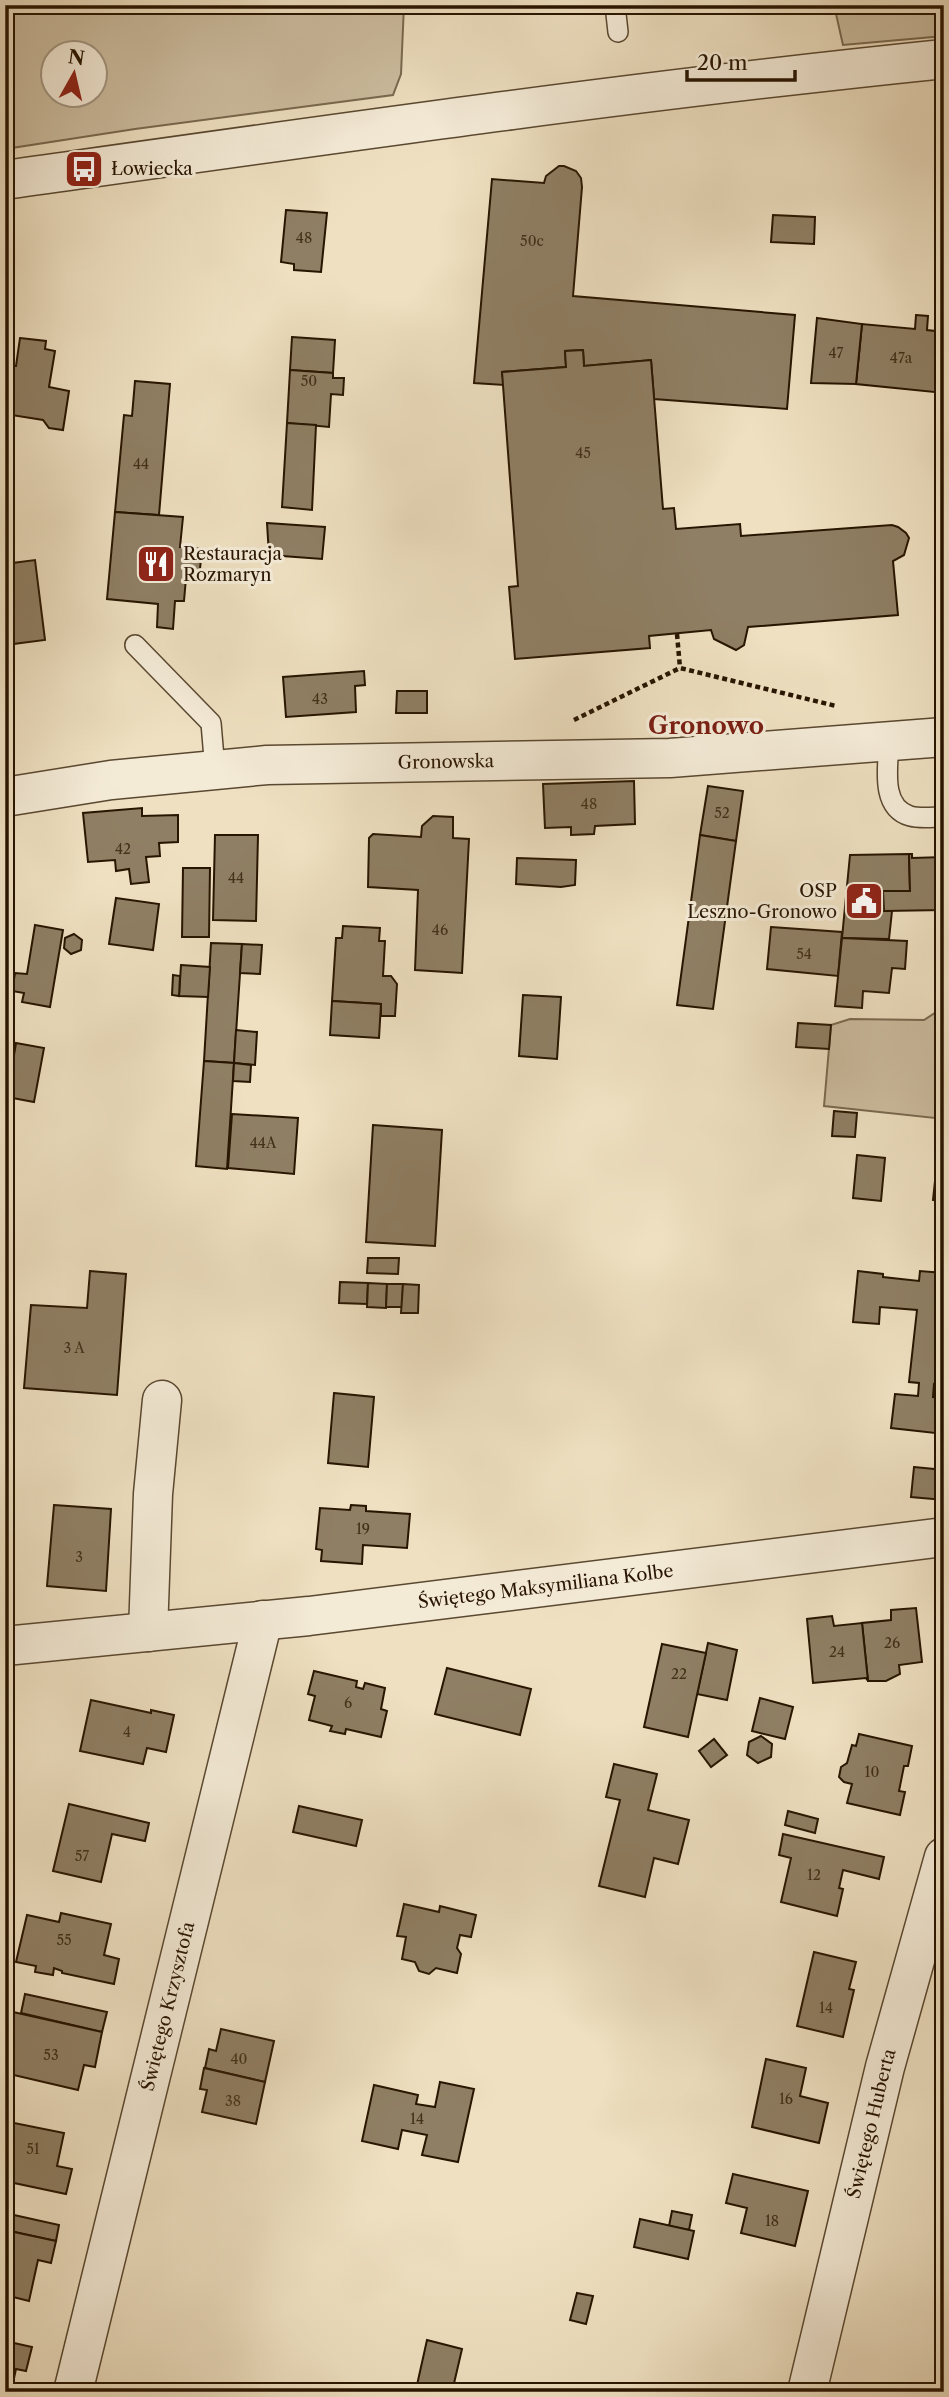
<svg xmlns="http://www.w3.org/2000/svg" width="949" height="2397" font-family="'Libre Caslon Text',serif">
	<rect width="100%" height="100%" fill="#eee0c1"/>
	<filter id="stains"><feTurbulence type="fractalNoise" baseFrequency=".00286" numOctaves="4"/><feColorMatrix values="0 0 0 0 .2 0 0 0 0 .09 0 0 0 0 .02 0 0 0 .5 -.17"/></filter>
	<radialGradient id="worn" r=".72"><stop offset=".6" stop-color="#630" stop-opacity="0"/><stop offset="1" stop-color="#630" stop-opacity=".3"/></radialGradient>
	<g fill="#ccbda0" stroke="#7a6950" stroke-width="2" fill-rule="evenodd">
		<path d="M5,5H404L401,74L393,95L135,129L5,149ZM52,52H94V94H52Z"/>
		<polygon points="834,5 944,5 944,36 843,45"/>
		<polygon points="944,1007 944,1119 824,1106 831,1025 850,1019 924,1020"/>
	</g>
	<g fill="#8f7f64" stroke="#281500" stroke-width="2">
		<polygon points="559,166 564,166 576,171 581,178 582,187 573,296 795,315 787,409 654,399 651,360 584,366 583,350 565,351 566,367 502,372 504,385 474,383 492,179 544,183 546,176"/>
		<polygon points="286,210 327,213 321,272 294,270 294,264 281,262"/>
		<polygon points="773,215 815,217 814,244 771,242"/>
		<polygon points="916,315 928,316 927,330 944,332 944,393 856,384 862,324 915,329"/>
		<polygon points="817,318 862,324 856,384 811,383"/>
		<polygon points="292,337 335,340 333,373 290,370"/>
		<polygon points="20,338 46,341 45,349 55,351 49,387 69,391 63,430 49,428 43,420 5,414 5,366 16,366"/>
		<polygon points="583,350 584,366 651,360 663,509 674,508 676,529 740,524 741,536 892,525 898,527 906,533 909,538 904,555 893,561 898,615 748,627 744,645 736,650 714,639 711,630 649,636 650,648 515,659 509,587 518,586 502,372 566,367 565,351"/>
		<polygon points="290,370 333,373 333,378 344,378 343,395 331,394 329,427 287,423"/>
		<polygon points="135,381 170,384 159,515 115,512 124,415 132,416"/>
		<polygon points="287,423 316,425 312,510 282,507"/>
		<polygon points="115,512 183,517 180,547 202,549 199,579 186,578 184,601 175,601 173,629 157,627 158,604 107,599"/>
		<polygon points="267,523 325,527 322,559 269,555"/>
		<polygon points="35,560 45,640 5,645 5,564"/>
		<polygon points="364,671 365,685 355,686 356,712 286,717 283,677"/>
		<polygon points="397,691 427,691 427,713 396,713"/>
		<polygon points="634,781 635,824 595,826 594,834 571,835 571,827 545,828 543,784"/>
		<polygon points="708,786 743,791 736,841 700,835"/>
		<polygon points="142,808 142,816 178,815 178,842 159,843 160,856 146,857 149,882 131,884 129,869 116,871 115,860 88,862 83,813"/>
		<polygon points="433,816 453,817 453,838 469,839 462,973 415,970 418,890 368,887 369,838 373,834 421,837 422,826"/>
		<polygon points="215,835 258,835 256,921 213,920"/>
		<polygon points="700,835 736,841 713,1009 677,1005"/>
		<polygon points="909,854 910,891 883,891 884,911 892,911 889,939 842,938 850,855"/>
		<polygon points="909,854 912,854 912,858 944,857 944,910 884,911 883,891 910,891"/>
		<polygon points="517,858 576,860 575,885 561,887 516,884"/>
		<polygon points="183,868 210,868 209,937 182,937"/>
		<polygon points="116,898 159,904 153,950 109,944"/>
		<polygon points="35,925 63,930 50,1007 22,1002 24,993 12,991 15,973 27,974"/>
		<polygon points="343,926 380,928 379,941 385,941 383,976 391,976 397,984 395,1016 381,1016 381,1004 332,1001 336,938 342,938"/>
		<polygon points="771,927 842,932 838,976 767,969"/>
		<polygon points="74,934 82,940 81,950 71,954 64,948 65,938"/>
		<polygon points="842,938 907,941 905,969 892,968 889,993 863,991 862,1008 835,1006"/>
		<polygon points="211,943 242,944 234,1063 204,1061"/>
		<polygon points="242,944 262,945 260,974 240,973"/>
		<polygon points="181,965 210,967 208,997 179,996"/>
		<polygon points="173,975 180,976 179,996 172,995"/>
		<polygon points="523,995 561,997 557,1059 519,1056"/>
		<polygon points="332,1001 381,1004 379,1038 330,1035"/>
		<polygon points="798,1023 831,1025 829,1049 796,1047"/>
		<polygon points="236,1030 257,1032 255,1065 234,1063"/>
		<polygon points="16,1043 44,1048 34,1102 7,1097"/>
		<polygon points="204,1061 234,1063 227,1169 196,1166"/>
		<polygon points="234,1063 251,1065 250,1082 233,1081"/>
		<polygon points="834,1111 857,1113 855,1137 832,1136"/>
		<polygon points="232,1114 298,1118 294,1174 228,1168"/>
		<polygon points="373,1125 442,1130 435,1246 366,1242"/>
		<polygon points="857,1155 885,1158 881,1201 853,1198"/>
		<polygon points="935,1181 944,1182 944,1202 933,1200"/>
		<polygon points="368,1258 399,1258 398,1274 367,1273"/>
		<polygon points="90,1271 126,1274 117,1395 24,1388 31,1305 87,1308"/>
		<polygon points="858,1271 883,1274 883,1277 919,1281 920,1271 944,1273 944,1386 934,1384 933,1397 944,1398 944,1434 891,1428 895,1394 918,1396 919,1383 909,1382 917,1310 880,1307 879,1324 853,1322"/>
		<polygon points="340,1282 368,1283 367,1304 339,1303"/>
		<polygon points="368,1283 387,1284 386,1308 367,1307"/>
		<polygon points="387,1284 403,1284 402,1307 386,1307"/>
		<polygon points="403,1284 419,1285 418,1313 401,1313"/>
		<polygon points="334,1393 374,1397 368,1467 328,1463"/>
		<polygon points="914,1467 944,1470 944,1500 911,1497"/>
		<polygon points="54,1505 111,1509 106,1591 47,1586"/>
		<polygon points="351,1505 366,1506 366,1511 410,1514 407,1548 363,1545 362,1564 321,1561 322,1550 316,1549 320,1508 350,1510"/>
		<polygon points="916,1608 922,1662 899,1665 900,1674 886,1681 868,1681 862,1623 891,1620 891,1610"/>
		<polygon points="832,1616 834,1626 862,1623 868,1681 866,1678 813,1683 807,1619"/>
		<polygon points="708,1643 737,1650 727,1700 697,1694"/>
		<polygon points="662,1644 706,1653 688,1737 644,1727"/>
		<polygon points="447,1668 531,1689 520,1735 435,1714"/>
		<polygon points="314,1671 357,1681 356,1687 363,1689 365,1683 385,1688 381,1709 387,1711 381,1737 346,1729 345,1734 330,1731 332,1726 309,1720 315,1696 308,1694"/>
		<polygon points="760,1698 793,1707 785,1739 752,1731"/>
		<polygon points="91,1700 151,1713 151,1710 174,1715 166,1752 147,1748 143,1764 80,1751"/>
		<polygon points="859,1734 912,1746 908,1766 904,1766 899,1791 905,1792 900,1815 847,1803 852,1784 844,1782 839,1777 841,1767 847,1763 852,1745 856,1746"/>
		<polygon points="761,1736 772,1744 771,1757 758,1763 747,1755 749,1742"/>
		<polygon points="714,1739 727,1755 711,1767 699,1751"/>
		<polygon points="614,1764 657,1774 648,1810 689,1820 678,1864 654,1858 645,1897 599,1886 620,1800 606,1797"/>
		<polygon points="69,1804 149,1823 145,1841 112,1834 101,1882 53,1871"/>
		<polygon points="299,1806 362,1820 356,1846 293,1832"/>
		<polygon points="788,1811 818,1819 815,1833 785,1825"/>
		<polygon points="783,1834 884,1857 879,1879 843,1870 839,1888 843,1889 837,1916 781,1902 791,1858 779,1855"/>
		<polygon points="404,1904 439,1912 440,1906 476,1915 471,1937 460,1935 457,1948 461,1954 457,1973 436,1968 429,1974 419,1971 415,1962 402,1959 406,1937 397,1936"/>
		<polygon points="61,1913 111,1924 104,1955 119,1959 114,1984 62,1973 62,1971 54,1968 53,1975 35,1972 36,1966 16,1962 27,1915 59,1922"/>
		<polygon points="814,1952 856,1962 849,1989 854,1990 843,2037 797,2026"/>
		<polygon points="25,1994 107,2012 102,2032 21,2013"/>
		<polygon points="13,2012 102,2032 95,2067 84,2065 78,2090 5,2073 5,2046"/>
		<polygon points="221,2029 274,2041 265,2082 205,2068 209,2049 216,2051"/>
		<polygon points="766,2059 806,2068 800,2096 828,2103 819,2143 752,2127"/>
		<polygon points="204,2068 265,2082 256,2124 202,2112 207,2090 200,2089"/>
		<polygon points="440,2082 474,2089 458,2162 422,2155 427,2135 402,2130 398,2149 362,2141 374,2085 418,2095 416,2104 435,2107"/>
		<polygon points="14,2123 64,2133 57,2166 72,2169 66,2194 14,2183 7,2178 5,2186 5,2131 11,2132"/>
		<polygon points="733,2174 808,2191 795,2246 741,2233 747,2208 726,2203"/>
		<polygon points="672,2211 692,2215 689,2230 669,2226"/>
		<polygon points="5,2213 59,2225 56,2241 5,2230"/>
		<polygon points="640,2219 694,2231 688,2259 634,2247"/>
		<polygon points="5,2230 56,2241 51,2263 38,2260 29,2301 5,2295"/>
		<polygon points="577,2293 593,2296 586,2324 570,2320"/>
		<polygon points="427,2340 462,2349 452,2392 417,2385"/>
		<polygon points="5,2341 32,2347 26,2371 16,2369 11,2392 5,2392"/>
	</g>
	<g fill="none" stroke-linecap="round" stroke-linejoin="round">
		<g stroke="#5a4830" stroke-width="22">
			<g id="service">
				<polyline points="615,5 618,32"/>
				<polyline points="135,645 211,723 215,770"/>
				<path d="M889,742C888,766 880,807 910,816C920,819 933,817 944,817"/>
			</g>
		</g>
		<g stroke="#5a4830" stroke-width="41">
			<g id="minor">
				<path d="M5,180C318,136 630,91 944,59"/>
				<polyline points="148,1632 153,1494 162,1400"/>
				<path id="s1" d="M5,1646L309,1616L944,1537"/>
				<path id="s2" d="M73,2392L263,1620"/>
				<path id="s3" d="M807,2392L885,2067L944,1857"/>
			</g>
		</g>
		<g stroke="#5a4830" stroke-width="41">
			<g id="tertiary">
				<path id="s4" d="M5,797L111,780L267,765L670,758L944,737"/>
			</g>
		</g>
		<g stroke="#281500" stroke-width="4.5" stroke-dasharray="5 3.5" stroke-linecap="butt">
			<polyline points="677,634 680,668"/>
			<polyline points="574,720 680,668 836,706"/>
		</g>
		<use href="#service" stroke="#f4ebd7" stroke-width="19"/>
		<use href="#minor" stroke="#f4ebd7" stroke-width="38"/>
		<use href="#tertiary" stroke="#f4ebd7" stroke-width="38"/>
	</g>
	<defs>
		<g id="bus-square" transform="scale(2.0125)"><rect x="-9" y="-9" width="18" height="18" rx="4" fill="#8f2418" stroke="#f4ebd7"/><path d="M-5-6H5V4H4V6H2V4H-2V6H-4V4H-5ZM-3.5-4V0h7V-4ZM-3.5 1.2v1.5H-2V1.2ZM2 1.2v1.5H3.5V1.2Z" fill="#fff"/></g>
		<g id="restaurant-square" transform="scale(2.0125)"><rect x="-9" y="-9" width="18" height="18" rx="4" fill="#8f2418" stroke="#f4ebd7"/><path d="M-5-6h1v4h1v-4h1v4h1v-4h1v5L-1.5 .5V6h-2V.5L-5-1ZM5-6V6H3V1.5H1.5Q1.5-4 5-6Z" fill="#fff"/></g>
		<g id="civic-square" transform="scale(2.0125)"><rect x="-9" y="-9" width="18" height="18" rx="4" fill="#8f2418" stroke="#f4ebd7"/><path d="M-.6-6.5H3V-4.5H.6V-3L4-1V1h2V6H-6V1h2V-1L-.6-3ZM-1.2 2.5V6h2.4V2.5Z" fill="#fff"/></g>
	</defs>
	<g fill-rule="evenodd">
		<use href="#bus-square" x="84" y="169"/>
		<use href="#restaurant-square" x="156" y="564"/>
		<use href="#civic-square" x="864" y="901"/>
	</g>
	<g text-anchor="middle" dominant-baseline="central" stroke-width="6" stroke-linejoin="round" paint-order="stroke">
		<g font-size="14" fill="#423019">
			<text x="304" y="238">48</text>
			<text x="532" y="241">50c</text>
			<text x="836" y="353">47</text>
			<text x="901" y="358">47a</text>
			<text x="309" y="381">50</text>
			<text x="583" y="453">45</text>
			<text x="141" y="464">44</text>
			<text x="320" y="699">43</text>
			<text x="589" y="804">48</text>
			<text x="722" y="813">52</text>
			<text x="123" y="849">42</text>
			<text x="236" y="878">44</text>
			<text x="440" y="930">46</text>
			<text x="804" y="954">54</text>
			<text x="263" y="1143">44A</text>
			<text x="74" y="1348">3 A</text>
			<text x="363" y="1529">19</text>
			<text x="79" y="1557">3</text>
			<text x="892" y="1643">26</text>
			<text x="837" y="1652">24</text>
			<text x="679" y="1674">22</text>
			<text x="348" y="1703">6</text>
			<text x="127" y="1732">4</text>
			<text x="872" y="1772">10</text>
			<text x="82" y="1856">57</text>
			<text x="814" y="1875">12</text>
			<text x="64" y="1940">55</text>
			<text x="826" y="2008">14</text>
			<text x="51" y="2055">53</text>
			<text x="239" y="2059">40</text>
			<text x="786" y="2099">16</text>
			<text x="233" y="2101">38</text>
			<text x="417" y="2119">14</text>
			<text x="33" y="2149">51</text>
			<text x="772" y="2221">18</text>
		</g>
		<g font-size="18" fill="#281500" stroke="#f4ebd7" text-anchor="start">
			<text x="111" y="169">Łowiecka</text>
			<text x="183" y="554">Restauracja<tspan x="183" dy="21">Rozmaryn</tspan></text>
			<text x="837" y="891" text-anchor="end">OSP<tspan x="837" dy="21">Leszno-Gronowo</tspan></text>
		</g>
		<g font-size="18" fill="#281500" stroke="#f4ebd7">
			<text stroke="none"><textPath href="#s4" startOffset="443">Gronowska</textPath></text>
			<text stroke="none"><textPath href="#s1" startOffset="544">Świętego Maksymiliana Kolbe</textPath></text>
			<text stroke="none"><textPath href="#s2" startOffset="397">Świętego Krzysztofa</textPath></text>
			<text stroke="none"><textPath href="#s3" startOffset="276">Świętego Huberta</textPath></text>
		</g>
		<g font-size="24" font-weight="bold" fill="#7a1f14" stroke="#f4ebd7">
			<text x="706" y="725">Gronowo</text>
		</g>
	</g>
	<rect width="949" height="2397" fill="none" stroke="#eee0c1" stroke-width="28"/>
	<rect x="7" y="7" width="935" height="2383" fill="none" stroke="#281500" stroke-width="3.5"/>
	<rect x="14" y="14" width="921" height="2369" fill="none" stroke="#281500" stroke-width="2"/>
	<g transform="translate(74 74) rotate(8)"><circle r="33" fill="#f4ebd7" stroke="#a29581" stroke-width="2"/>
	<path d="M0-5L12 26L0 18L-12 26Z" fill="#8f2418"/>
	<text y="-10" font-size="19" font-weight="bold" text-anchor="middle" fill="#281500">N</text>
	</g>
	<path d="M687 70v10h108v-10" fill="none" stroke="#281500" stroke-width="3.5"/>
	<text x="697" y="70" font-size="21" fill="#281500" stroke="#f4ebd7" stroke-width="5" paint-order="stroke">20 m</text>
	<rect width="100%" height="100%" filter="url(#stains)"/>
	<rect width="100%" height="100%" fill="url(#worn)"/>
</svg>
